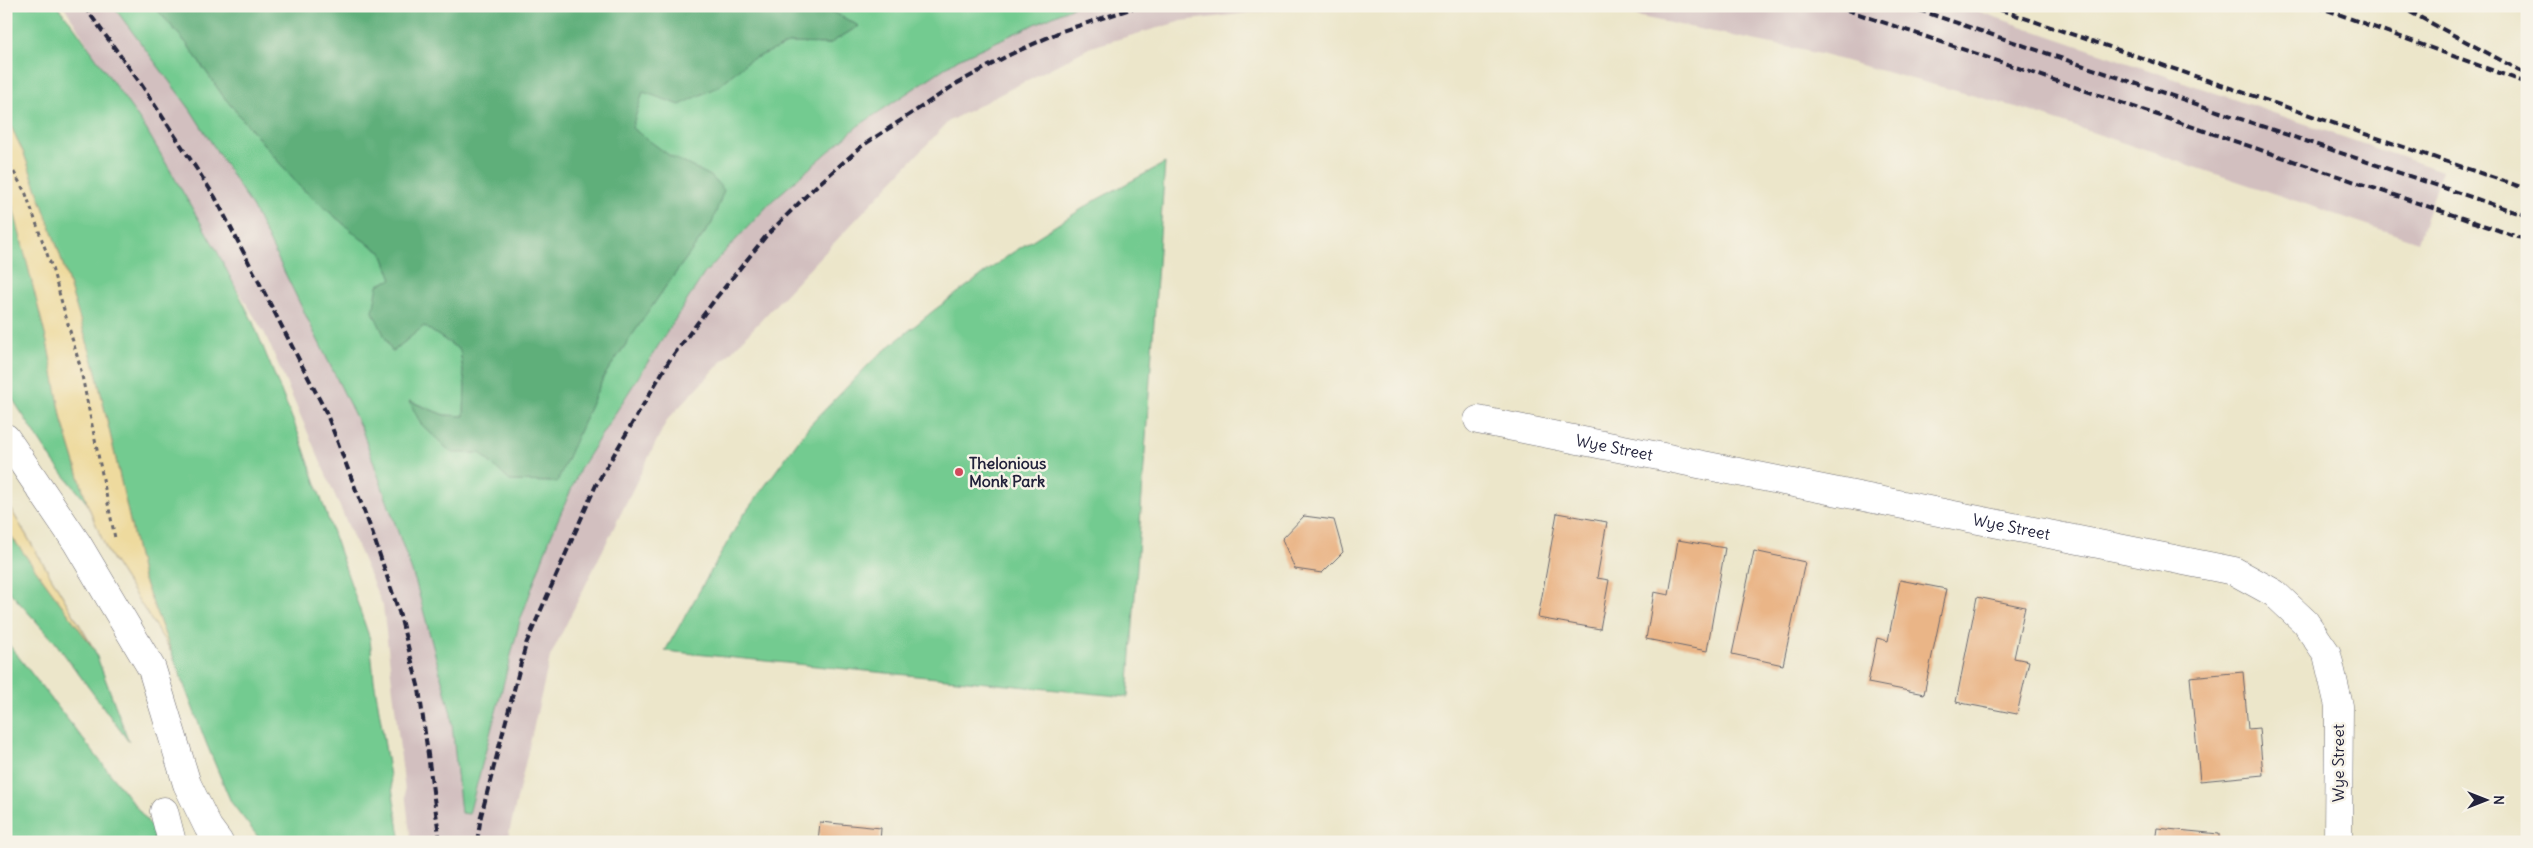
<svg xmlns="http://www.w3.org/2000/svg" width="2533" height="848" font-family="Delius,sans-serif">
	<rect width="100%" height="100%" fill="#f7f3e8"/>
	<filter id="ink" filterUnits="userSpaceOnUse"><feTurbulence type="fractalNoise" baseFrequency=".02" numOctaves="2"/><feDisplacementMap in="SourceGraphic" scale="10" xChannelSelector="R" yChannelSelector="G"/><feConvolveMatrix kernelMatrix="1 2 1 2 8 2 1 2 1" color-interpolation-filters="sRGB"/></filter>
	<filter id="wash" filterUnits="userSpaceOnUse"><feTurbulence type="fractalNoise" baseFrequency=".0096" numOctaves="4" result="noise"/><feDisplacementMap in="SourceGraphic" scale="20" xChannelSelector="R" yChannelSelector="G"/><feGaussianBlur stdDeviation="1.12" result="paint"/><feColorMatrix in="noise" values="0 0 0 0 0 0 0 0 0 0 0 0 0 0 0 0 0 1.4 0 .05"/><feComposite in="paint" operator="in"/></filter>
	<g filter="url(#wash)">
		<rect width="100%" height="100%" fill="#ece6ca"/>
		<g fill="#d2bfbf">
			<polygon points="64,6 1308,6 1182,21 1091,47 949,121 667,420 550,657 507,842 411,842 383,606 265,334"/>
			<polygon points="1569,6 1963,6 2442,171 2418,242 2023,109 1816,53 1631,15"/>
		</g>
		<g fill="#73cb90" stroke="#4a7666">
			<polygon points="6,6 57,6 73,25 146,129 216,249 252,320 299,435 370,639 374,680 401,842 262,842 231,802 207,745 143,578 95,368 59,252 24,154 6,116"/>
			<polygon points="113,6 154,6 187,44 223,96 299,186 360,238 382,253 392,279 392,352 424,326 460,350 465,385 464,416 444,415 410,401 421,424 452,453 480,453 510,481 556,482 604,376 666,286 712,223 710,176 670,156 631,128 643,92 719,86 748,61 790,43 829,44 859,26 822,6 1075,6 958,59 858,126 773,200 704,274 581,467 550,538 520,621 469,814 461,813 451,714 416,583 362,430 253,208 190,109"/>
			<polygon points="1165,163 1128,697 665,651 742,517 809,426 874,359 933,311 1012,253 1096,200"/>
			<polygon points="6,197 13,206 48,346 62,420 87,503 55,464 6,389"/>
			<polygon points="6,529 94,649 129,742 55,642 6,588"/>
			<polygon points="6,641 152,827 155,842 6,842"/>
		</g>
		<polygon fill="#5eaf7a" stroke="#40685a" points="154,6 822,6 859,26 829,44 790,43 748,61 719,86 680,105 643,92 632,128 670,156 711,176 724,190 712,223 666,286 604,376 557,482 510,481 480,453 452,453 421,424 409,401 444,415 464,416 465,385 460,350 424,326 392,352 373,312 378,285 392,279 382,253 360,238 299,186 223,96 187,44"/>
		<g fill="#eeda9e" stroke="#887e6c">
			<polygon points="6,116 24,154 59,252 95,368 143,578 171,651 107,551 87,503 62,420 48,346 13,207 6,197"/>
			<polygon points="6,501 94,649 6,529"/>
		</g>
		<g id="blocks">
			<g fill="#eab587">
				<polygon points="1557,513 1607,522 1597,578 1609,580 1600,629 1538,618"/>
				<polygon points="1304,516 1334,520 1343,552 1322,573 1295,569 1282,539"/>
				<polygon points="1678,540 1725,548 1707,651 1646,639 1654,592 1669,595"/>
				<polygon points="1754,551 1805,562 1783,665 1732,654"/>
				<polygon points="1900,580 1946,589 1924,694 1868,683 1877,638 1888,641"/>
				<polygon points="1977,597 2025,607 2014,658 2029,661 2017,714 1956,702"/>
				<polygon points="2243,672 2248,729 2259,728 2263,775 2200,781 2190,677"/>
				<polygon points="820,822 881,828 880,842 818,842"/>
				<polygon points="2157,828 2219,834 2219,842 2155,842"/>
			</g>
		</g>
	</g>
	<g filter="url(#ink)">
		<use href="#blocks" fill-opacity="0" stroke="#69676d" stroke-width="1"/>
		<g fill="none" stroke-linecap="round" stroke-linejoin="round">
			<g stroke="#69676d" stroke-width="29">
				<g id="minor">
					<path id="s1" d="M1478,420L2234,571L2274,593L2305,622L2327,654L2339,706L2338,842"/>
					<polyline points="6,438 77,543 152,669 187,784 208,827 219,842"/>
					<polyline points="164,811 172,842"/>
				</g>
			</g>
			<polyline stroke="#69676d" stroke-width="3" stroke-dasharray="4 4" stroke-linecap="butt" points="6,158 26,194 52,268 80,366 115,538"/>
			<use href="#minor" stroke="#fff" stroke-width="28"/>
			<g stroke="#22223b" stroke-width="4" stroke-dasharray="8 4" stroke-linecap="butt">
				<polyline points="84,6 141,84 215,197 326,412 371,529 399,612 419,689 440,842"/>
				<polyline points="1835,6 2527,240"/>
				<polyline points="1907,6 2527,216"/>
				<polyline points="1989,6 2527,189"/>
				<polyline points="2316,6 2527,83"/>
				<polyline points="2399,6 2527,74"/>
				<polyline points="477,842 481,816 526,644 596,485 669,361 716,298 766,236 813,189 862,146 956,84 1007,56 1062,31 1140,6"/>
			</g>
		</g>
	</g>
	<circle fill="#d1495b" stroke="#f7f3e8" stroke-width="2" cx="959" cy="472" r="5"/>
	<g text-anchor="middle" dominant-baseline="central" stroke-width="5" stroke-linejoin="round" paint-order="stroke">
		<g font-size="16" fill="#22223b" stroke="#f7f3e8">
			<text stroke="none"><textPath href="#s1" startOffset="139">Wye Street</textPath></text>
			<text stroke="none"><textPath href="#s1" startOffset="544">Wye Street</textPath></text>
			<text transform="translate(2338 763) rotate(-90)">Wye Street</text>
		</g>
		<g font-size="16" font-weight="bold" fill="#22223b" stroke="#f7f3e8" text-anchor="start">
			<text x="969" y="463">Thelonious<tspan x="969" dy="18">Monk Park</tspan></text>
		</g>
	</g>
	<rect width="2533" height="848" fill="none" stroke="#f7f3e8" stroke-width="25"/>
	<g transform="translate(2486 800) rotate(90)" stroke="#f7f3e8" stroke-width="4" paint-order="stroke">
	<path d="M0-4L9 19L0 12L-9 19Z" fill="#22223b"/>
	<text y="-8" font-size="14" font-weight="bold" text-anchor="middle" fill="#22223b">N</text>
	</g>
</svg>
